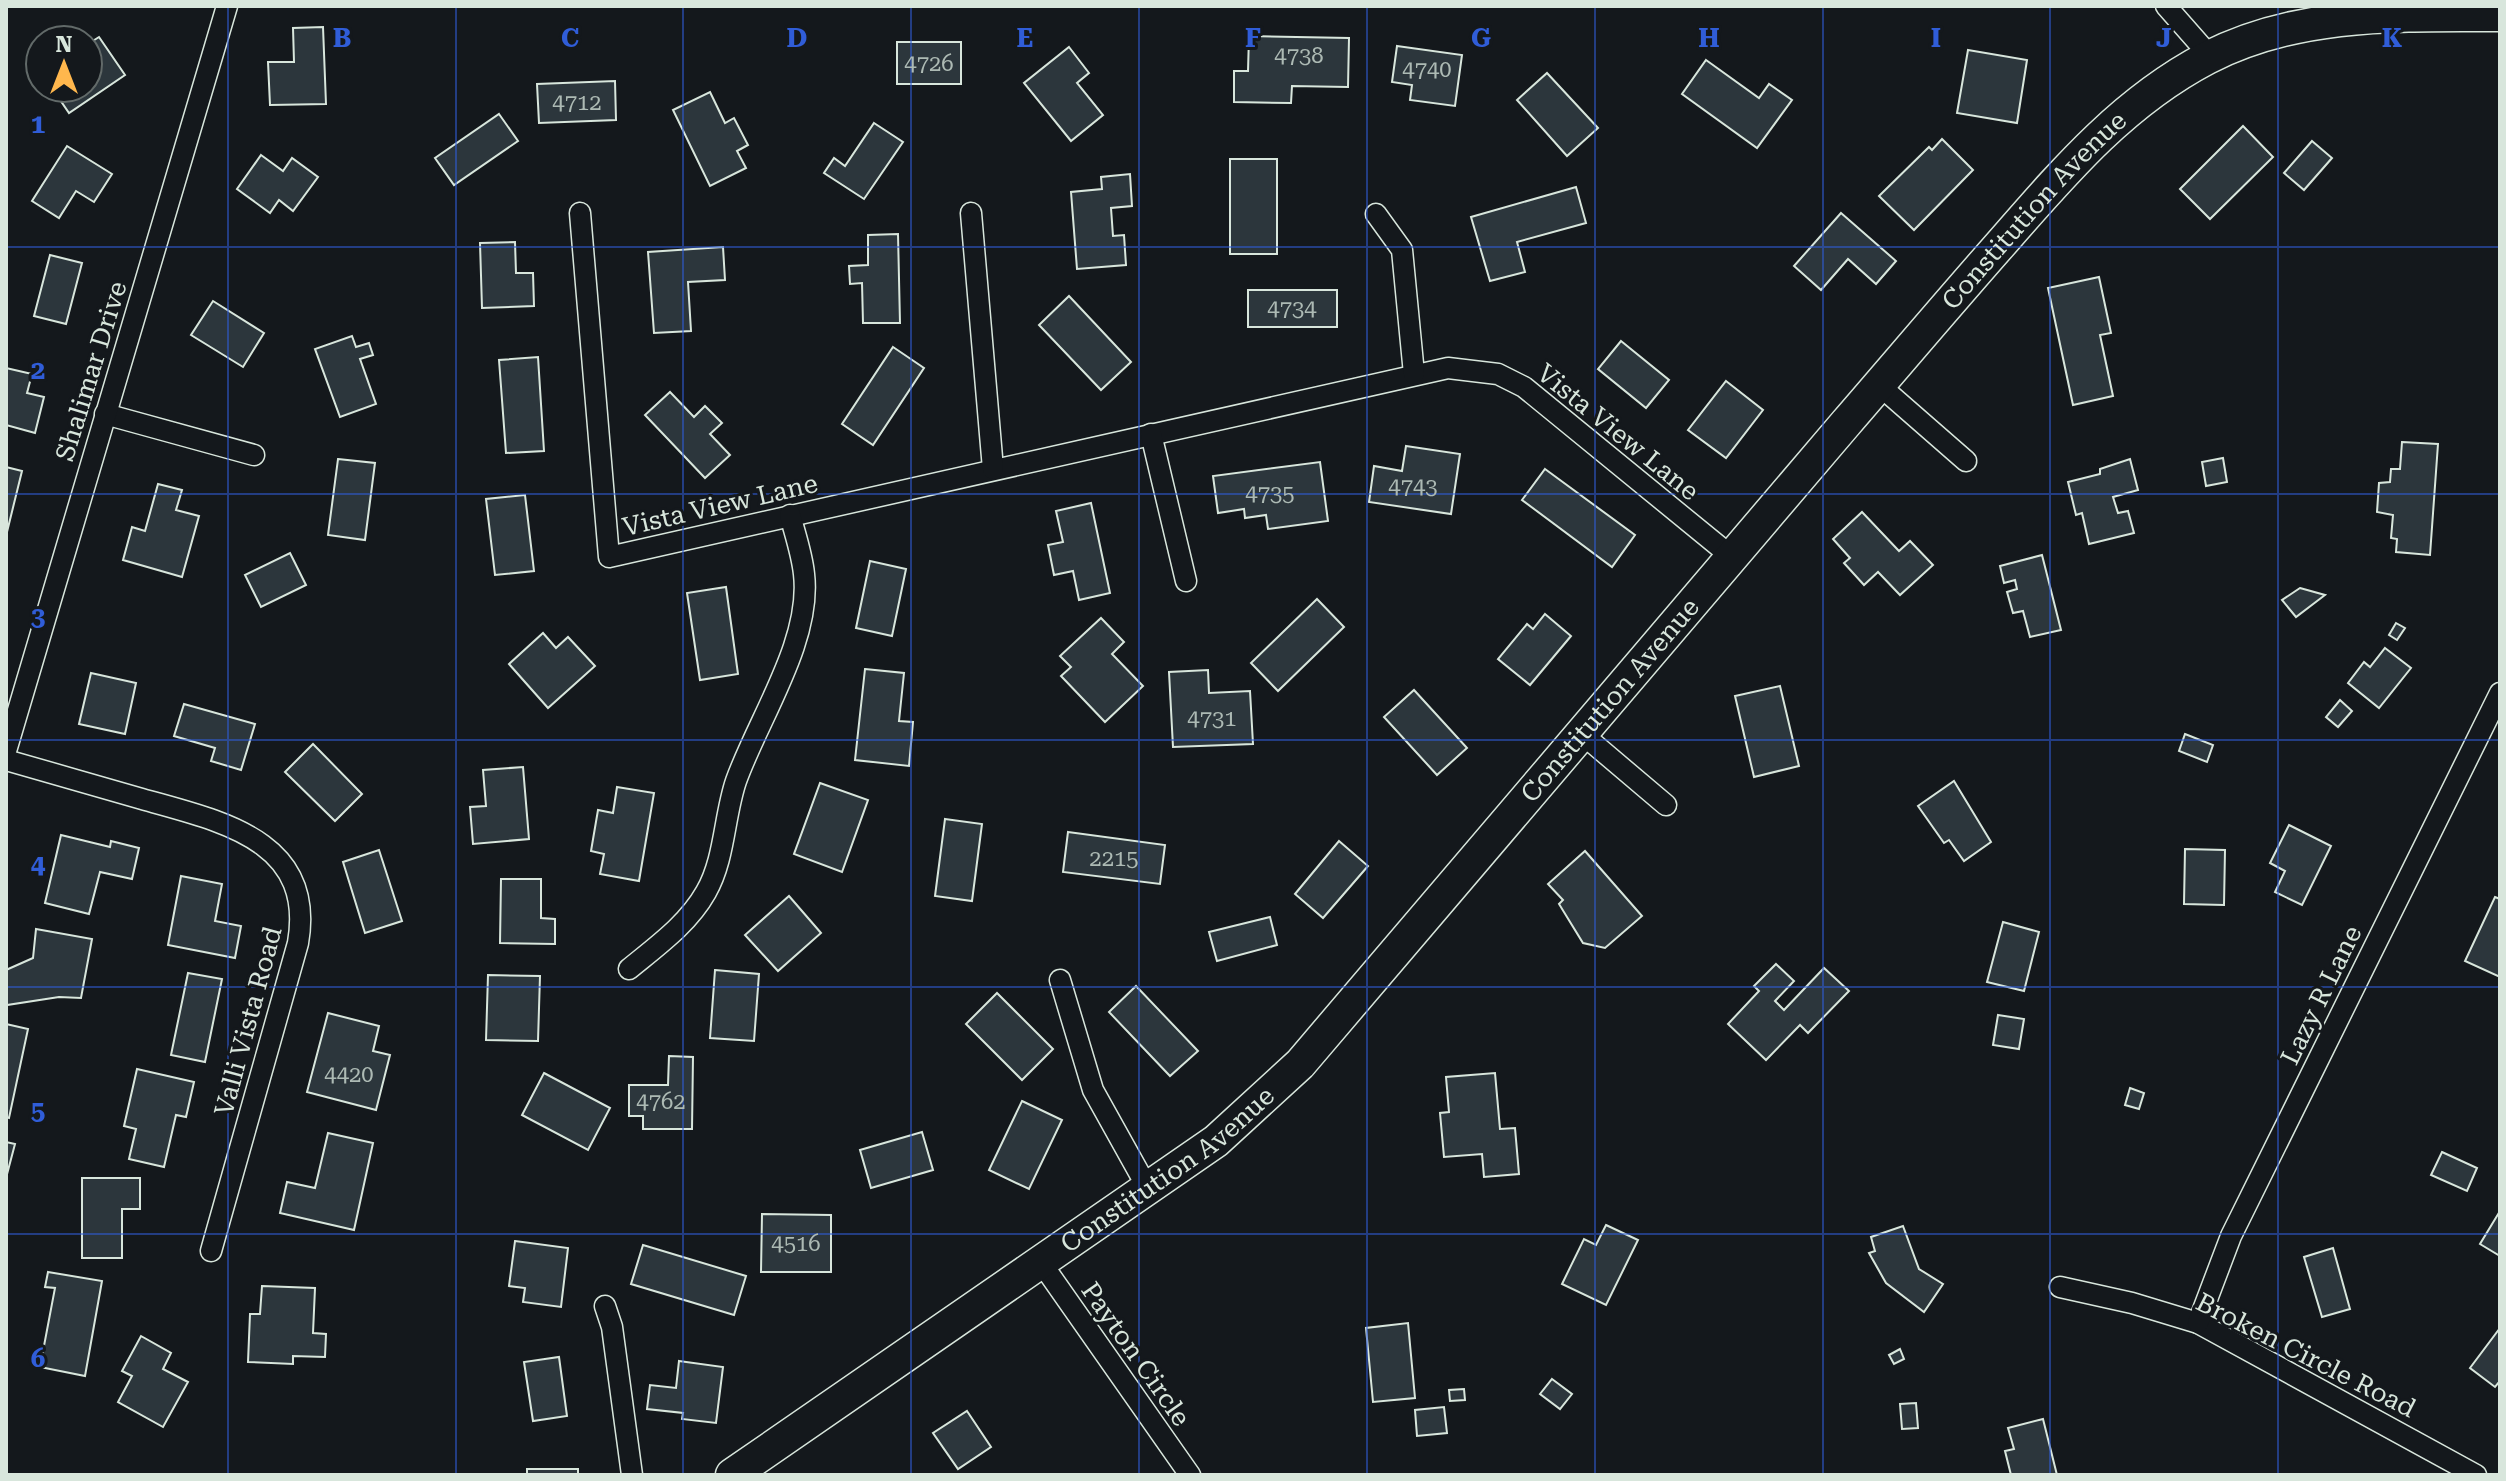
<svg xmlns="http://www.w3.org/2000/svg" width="2506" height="1481" font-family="'Roboto Serif',serif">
	<rect width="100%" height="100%" fill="#14181c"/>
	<g fill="#2c363c" stroke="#d8e6dc" stroke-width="2">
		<polygon points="323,27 326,104 270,105 268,62 294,62 293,28"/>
		<polygon points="1249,36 1349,38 1348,87 1292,86 1291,103 1234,102 1234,71 1248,71"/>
		<polygon points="99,37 125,75 69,113 52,88 88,88 88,44"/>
		<rect x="897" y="42" width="64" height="42"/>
		<polygon points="1397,46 1462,55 1455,106 1410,100 1412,85 1392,82"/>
		<polygon points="1069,47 1089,73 1077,83 1103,115 1071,141 1024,83"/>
		<polygon points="1968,50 2027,60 2017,123 1957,113"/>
		<polygon points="1706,60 1759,98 1769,84 1792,100 1757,148 1682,94"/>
		<polygon points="1547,73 1598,128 1567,156 1517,100"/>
		<polygon points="615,81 616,120 539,123 537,84"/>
		<polygon points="710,92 725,123 734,118 748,145 737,151 746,168 710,186 673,110"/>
		<polygon points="499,114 518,141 454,185 435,158"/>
		<polygon points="874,123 903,142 864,199 824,173 834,158 845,166"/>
		<polygon points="2243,126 2273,157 2210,219 2180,189"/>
		<polygon points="1942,139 1973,170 1914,230 1879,196 1929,147 1932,150"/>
		<polygon points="2312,141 2332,158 2304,190 2284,173"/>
		<polygon points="67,146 112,174 94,202 76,191 59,218 32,201"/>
		<polygon points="261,155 283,171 292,158 318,177 293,211 279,200 270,213 237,189"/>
		<rect x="1230" y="159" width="47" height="95"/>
		<polygon points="1130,174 1132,206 1111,208 1113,236 1124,235 1126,265 1077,269 1071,192 1102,189 1101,177"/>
		<polygon points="1576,187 1586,223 1517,242 1525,272 1490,281 1471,217"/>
		<polygon points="1841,213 1896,261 1876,284 1848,259 1821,290 1794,266"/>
		<polygon points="898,234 900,323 863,323 862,283 850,284 849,266 868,265 868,235"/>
		<polygon points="515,242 516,273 533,273 534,306 482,308 480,243"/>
		<polygon points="723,247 725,280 688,282 691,331 654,333 648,252"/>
		<polygon points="50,255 82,263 66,324 34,316"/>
		<polygon points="2099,277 2111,333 2100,335 2113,396 2073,405 2048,288"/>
		<rect x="1248" y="290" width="89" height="37"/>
		<polygon points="1069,296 1131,362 1101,390 1039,325"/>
		<polygon points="213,301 264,333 243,367 191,335"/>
		<polygon points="352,336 356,347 369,343 373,355 360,359 376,404 340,417 315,349"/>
		<polygon points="1621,341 1669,380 1646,408 1598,369"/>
		<polygon points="893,347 924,368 873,445 842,424"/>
		<polygon points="538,357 544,451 506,453 499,360"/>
		<polygon points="6,368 32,374 27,393 44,397 35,433 6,425"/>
		<polygon points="1726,381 1763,410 1726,458 1688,430"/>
		<polygon points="670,392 694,417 705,406 722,423 710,434 730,455 705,478 645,415"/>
		<polygon points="2402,442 2438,444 2430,555 2396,552 2397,539 2391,538 2393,515 2377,512 2379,483 2390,482 2391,469 2400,469"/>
		<polygon points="1406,446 1460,454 1451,514 1369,502 1374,466 1402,471"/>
		<polygon points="2223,458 2227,482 2206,486 2202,462"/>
		<polygon points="338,459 375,463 365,540 328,535"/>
		<polygon points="2130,459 2138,490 2113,497 2118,513 2128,511 2134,533 2089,544 2082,513 2076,515 2068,482 2100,474 2100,469"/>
		<polygon points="1320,462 1328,521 1268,529 1266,515 1245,518 1244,509 1218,513 1213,476"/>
		<polygon points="6,467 22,471 6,536"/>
		<polygon points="1545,469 1635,535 1612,567 1522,500"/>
		<polygon points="158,484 182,490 176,510 199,516 182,577 123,560 132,527 145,531"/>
		<polygon points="525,495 534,571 495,575 486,499"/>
		<polygon points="1091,503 1110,593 1079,600 1073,571 1054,575 1048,545 1063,542 1056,511"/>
		<polygon points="1862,512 1899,551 1910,541 1933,565 1900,595 1878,572 1864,585 1844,563 1850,558 1833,539"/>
		<polygon points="290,553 306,585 261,607 245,575"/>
		<polygon points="2042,555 2061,630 2030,637 2023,611 2013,613 2007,592 2017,589 2015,580 2004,583 2000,566"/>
		<polygon points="870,561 906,569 892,636 856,628"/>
		<polygon points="726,587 738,674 700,680 687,593"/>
		<polygon points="2300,588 2325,595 2296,617 2282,600"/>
		<polygon points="1317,599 1344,627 1278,691 1251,663"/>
		<polygon points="1545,614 1571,636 1530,685 1498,659 1527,624 1533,629"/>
		<polygon points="1101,618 1124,642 1112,654 1143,686 1105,722 1061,676 1071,667 1060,656"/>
		<polygon points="2396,623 2405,628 2397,640 2389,635"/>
		<polygon points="543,633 556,648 568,637 595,666 548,708 509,664"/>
		<polygon points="2385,648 2411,668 2379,708 2348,683 2364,662 2370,667"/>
		<polygon points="865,669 904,673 899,721 913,722 909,766 855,760"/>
		<polygon points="1208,670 1209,693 1250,691 1253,744 1173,747 1169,672"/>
		<polygon points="91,673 136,683 125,734 79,724"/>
		<polygon points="1780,686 1799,766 1754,777 1735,696"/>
		<polygon points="1414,690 1467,748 1437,775 1384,717"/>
		<polygon points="2340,700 2352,711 2338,727 2326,717"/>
		<polygon points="184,704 255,724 241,770 211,761 215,748 174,736"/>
		<polygon points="2185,734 2213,745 2207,762 2179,751"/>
		<polygon points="313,744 362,794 335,821 285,772"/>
		<polygon points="523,767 529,839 473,844 470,807 486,806 483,770"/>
		<polygon points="1954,781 1991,842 1964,861 1949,840 1944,843 1918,806"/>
		<polygon points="820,783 868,800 842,872 794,854"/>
		<polygon points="617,787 654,793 639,881 600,874 604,854 591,851 598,810 613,813"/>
		<polygon points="945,819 982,824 972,901 935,896"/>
		<polygon points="2289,825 2331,846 2302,905 2275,892 2285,871 2270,863"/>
		<polygon points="1068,832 1165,845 1160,884 1063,872"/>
		<polygon points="61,835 110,847 111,841 139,848 132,879 100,872 89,914 45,903"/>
		<polygon points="1339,841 1368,866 1323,918 1295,894"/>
		<polygon points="2185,849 2225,850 2224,905 2184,904"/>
		<polygon points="379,850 402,921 365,933 343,862"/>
		<polygon points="1585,851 1642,916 1605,948 1583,943 1559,904 1563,900 1548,884"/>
		<polygon points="181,876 222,884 215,921 241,926 235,958 168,945"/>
		<polygon points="501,879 541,879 541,918 555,919 555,944 500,943"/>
		<polygon points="789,896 821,933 778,971 745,935"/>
		<polygon points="2495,897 2500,899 2500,977 2465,961"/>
		<polygon points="1270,917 1277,945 1217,961 1209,932"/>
		<polygon points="2003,922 2039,932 2024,991 1987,982"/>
		<polygon points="36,929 92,939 81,998 59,997 7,1005 6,970 33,958"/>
		<polygon points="1776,964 1794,981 1775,1001 1784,1010 1824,968 1849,991 1808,1033 1800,1025 1766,1060 1728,1024 1759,991 1754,986"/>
		<polygon points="715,970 759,974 754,1041 710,1038"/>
		<polygon points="188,973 222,979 205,1062 171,1055"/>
		<polygon points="488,975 540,976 538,1041 486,1040"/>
		<polygon points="1136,986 1198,1051 1170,1076 1109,1012"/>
		<polygon points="997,993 1053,1049 1022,1080 966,1024"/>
		<polygon points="328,1013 379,1026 373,1051 390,1055 376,1110 307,1092"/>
		<polygon points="1998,1015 2024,1019 2019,1049 1993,1045"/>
		<polygon points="6,1024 28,1029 9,1118 6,1117"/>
		<polygon points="669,1056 693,1057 692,1129 643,1129 643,1116 629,1116 629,1085 668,1085"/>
		<polygon points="137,1069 194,1082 186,1117 176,1115 164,1167 129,1159 136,1129 124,1126"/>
		<polygon points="544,1073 610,1108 588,1150 522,1115"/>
		<polygon points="1495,1073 1500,1129 1515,1128 1519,1174 1484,1177 1482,1154 1444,1157 1440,1113 1449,1112 1446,1077"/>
		<polygon points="2130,1088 2144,1093 2139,1109 2125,1105"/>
		<polygon points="1022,1101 1062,1120 1029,1189 989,1170"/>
		<polygon points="922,1132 933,1170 871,1188 860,1150"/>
		<polygon points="328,1133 373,1143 354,1230 280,1213 287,1182 315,1188"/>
		<polygon points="6,1142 15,1144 6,1178"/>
		<polygon points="2442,1152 2477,1168 2467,1191 2431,1175"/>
		<polygon points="82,1178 140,1178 140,1209 122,1209 122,1258 82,1258"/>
		<polygon points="2500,1211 2500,1256 2480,1244"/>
		<polygon points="762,1214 831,1215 831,1272 761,1272"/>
		<polygon points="1606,1225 1638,1240 1606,1305 1562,1284 1584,1239 1596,1245"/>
		<polygon points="1903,1226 1919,1269 1943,1284 1924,1312 1886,1283 1869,1253 1875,1251 1871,1237"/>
		<polygon points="515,1241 568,1248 561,1307 523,1302 525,1288 509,1286"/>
		<polygon points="643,1245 746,1276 734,1315 631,1284"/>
		<polygon points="2333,1248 2350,1309 2322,1317 2304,1257"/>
		<polygon points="48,1272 102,1281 85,1376 40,1367 55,1288 45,1287"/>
		<polygon points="262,1286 315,1288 313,1333 326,1334 325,1357 293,1356 293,1364 248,1362 250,1314 260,1314"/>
		<polygon points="1408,1323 1415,1398 1373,1402 1366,1328"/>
		<polygon points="2500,1328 2500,1381 2495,1387 2470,1368"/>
		<polygon points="141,1336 171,1353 163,1369 188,1382 163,1427 118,1402 132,1376 122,1371"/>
		<polygon points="1900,1349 1904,1359 1894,1364 1889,1355"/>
		<polygon points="559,1357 567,1416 533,1421 524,1362"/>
		<polygon points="679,1361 723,1367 716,1423 682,1419 683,1413 647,1409 650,1385 676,1388"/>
		<polygon points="1552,1379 1572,1394 1560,1409 1540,1394"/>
		<polygon points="1464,1389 1465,1400 1450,1401 1449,1390"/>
		<polygon points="1916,1403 1918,1428 1902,1429 1900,1404"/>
		<polygon points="1444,1407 1447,1433 1417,1436 1415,1410"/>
		<polygon points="967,1411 991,1447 958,1469 933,1433"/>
		<polygon points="2043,1419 2057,1475 2011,1475 2005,1451 2014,1449 2008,1428"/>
		<rect x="527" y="1469" width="51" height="6"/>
	</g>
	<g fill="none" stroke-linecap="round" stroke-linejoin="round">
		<g stroke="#d8e6dc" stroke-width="23">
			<g id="street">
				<polyline points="2166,6 2210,56"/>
				<polyline points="580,213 609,557 1448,368 1498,374 1524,387 1732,557"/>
				<polyline points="971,213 993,469"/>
				<polyline points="1376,214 1402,250 1414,374"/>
				<polyline points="1879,385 1966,461"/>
				<polyline points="105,414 254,455"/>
				<polyline points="1151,434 1186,581"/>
				<polyline points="1581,733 1666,805"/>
				<polyline points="6,751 227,6"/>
				<path d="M6,760C51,773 97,786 142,799C219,821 316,839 298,943L211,1251"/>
				<path d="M629,969C657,946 688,924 706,892C725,859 724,816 736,781C758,719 812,641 804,574C802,554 795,534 790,515"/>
				<polyline points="1060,980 1093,1090 1147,1187"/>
				<polyline points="1040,1261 1190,1475"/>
				<polyline points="2060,1287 2132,1303 2198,1323 2476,1475"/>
				<polyline points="605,1306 612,1327 632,1475"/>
				<polyline points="2198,1323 2231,1236 2500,693"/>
			</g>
		</g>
		<g stroke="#d8e6dc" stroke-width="35">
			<g id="primary">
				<path id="s1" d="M732,1475L1216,1141L1300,1064C1481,850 1664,637 1846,423C1897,364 1947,305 1998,247C2061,175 2121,103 2207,58C2298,11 2400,15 2500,15"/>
			</g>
		</g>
		<use href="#street" stroke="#14181c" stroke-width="20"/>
		<use href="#primary" stroke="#14181c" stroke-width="32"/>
	</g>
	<path fill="none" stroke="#305dd8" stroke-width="2" stroke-opacity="0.55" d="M228,6V1475M456,6V1475M683,6V1475M911,6V1475M1139,6V1475M1367,6V1475M1595,6V1475M1823,6V1475M2050,6V1475M2278,6V1475M6,247H2500M6,494H2500M6,740H2500M6,987H2500M6,1234H2500"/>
	<g text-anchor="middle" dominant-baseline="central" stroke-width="6" stroke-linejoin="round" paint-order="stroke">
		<g font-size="22" fill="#adbab4">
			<text x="1299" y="55">4738</text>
			<text x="929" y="63">4726</text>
			<text x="1427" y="69">4740</text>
			<text x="577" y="102">4712</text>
			<text x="1292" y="308">4734</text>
			<text x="1413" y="486">4743</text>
			<text x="1270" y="493">4735</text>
			<text x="1212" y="718">4731</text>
			<text x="1114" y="858">2215</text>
			<text x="349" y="1074">4420</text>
			<text x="661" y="1101">4762</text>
			<text x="796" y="1243">4516</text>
		</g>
		<g font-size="26" fill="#d8e6dc" stroke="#14181c">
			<text stroke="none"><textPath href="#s1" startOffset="1828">Constitution Avenue</textPath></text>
			<text transform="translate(91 371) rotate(-73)">Shalimar Drive</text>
			<text transform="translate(1618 432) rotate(39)">Vista View Lane</text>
			<text transform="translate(720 505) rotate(-13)">Vista View Lane</text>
			<text stroke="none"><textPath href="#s1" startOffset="1180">Constitution Avenue</textPath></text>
			<text transform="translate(2321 995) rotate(-64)">Lazy R Lane</text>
			<text transform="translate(248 1021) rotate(-75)">Valli Vista Road</text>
			<text stroke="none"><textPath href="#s1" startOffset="532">Constitution Avenue</textPath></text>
			<text transform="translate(1136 1354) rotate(55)">Payton Circle</text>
			<text transform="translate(2306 1355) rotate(27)">Broken Circle Road</text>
		</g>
	</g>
	<g font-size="26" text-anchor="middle" font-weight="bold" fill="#305dd8" stroke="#14181c" stroke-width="6" stroke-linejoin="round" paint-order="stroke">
		<text x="342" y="47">B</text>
		<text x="570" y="47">C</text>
		<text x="797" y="47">D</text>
		<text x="1025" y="47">E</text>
		<text x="1253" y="47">F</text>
		<text x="1481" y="47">G</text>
		<text x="1709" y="47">H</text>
		<text x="1936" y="47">I</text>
		<text x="2164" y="47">J</text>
		<text x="2392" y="47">K</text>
		<text x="38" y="133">1</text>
		<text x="38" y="379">2</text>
		<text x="38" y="626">3</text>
		<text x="38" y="873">4</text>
		<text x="38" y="1120">5</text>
		<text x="38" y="1367">6</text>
	</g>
	<rect width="2506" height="1481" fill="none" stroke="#d8e6dc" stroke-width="16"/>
	<g transform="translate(64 64)"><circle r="38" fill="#14181c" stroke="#626a69" stroke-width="2"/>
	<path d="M0-6L14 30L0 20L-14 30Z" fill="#ffb74d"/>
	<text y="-12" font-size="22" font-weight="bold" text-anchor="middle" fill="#d8e6dc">N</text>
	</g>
</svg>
